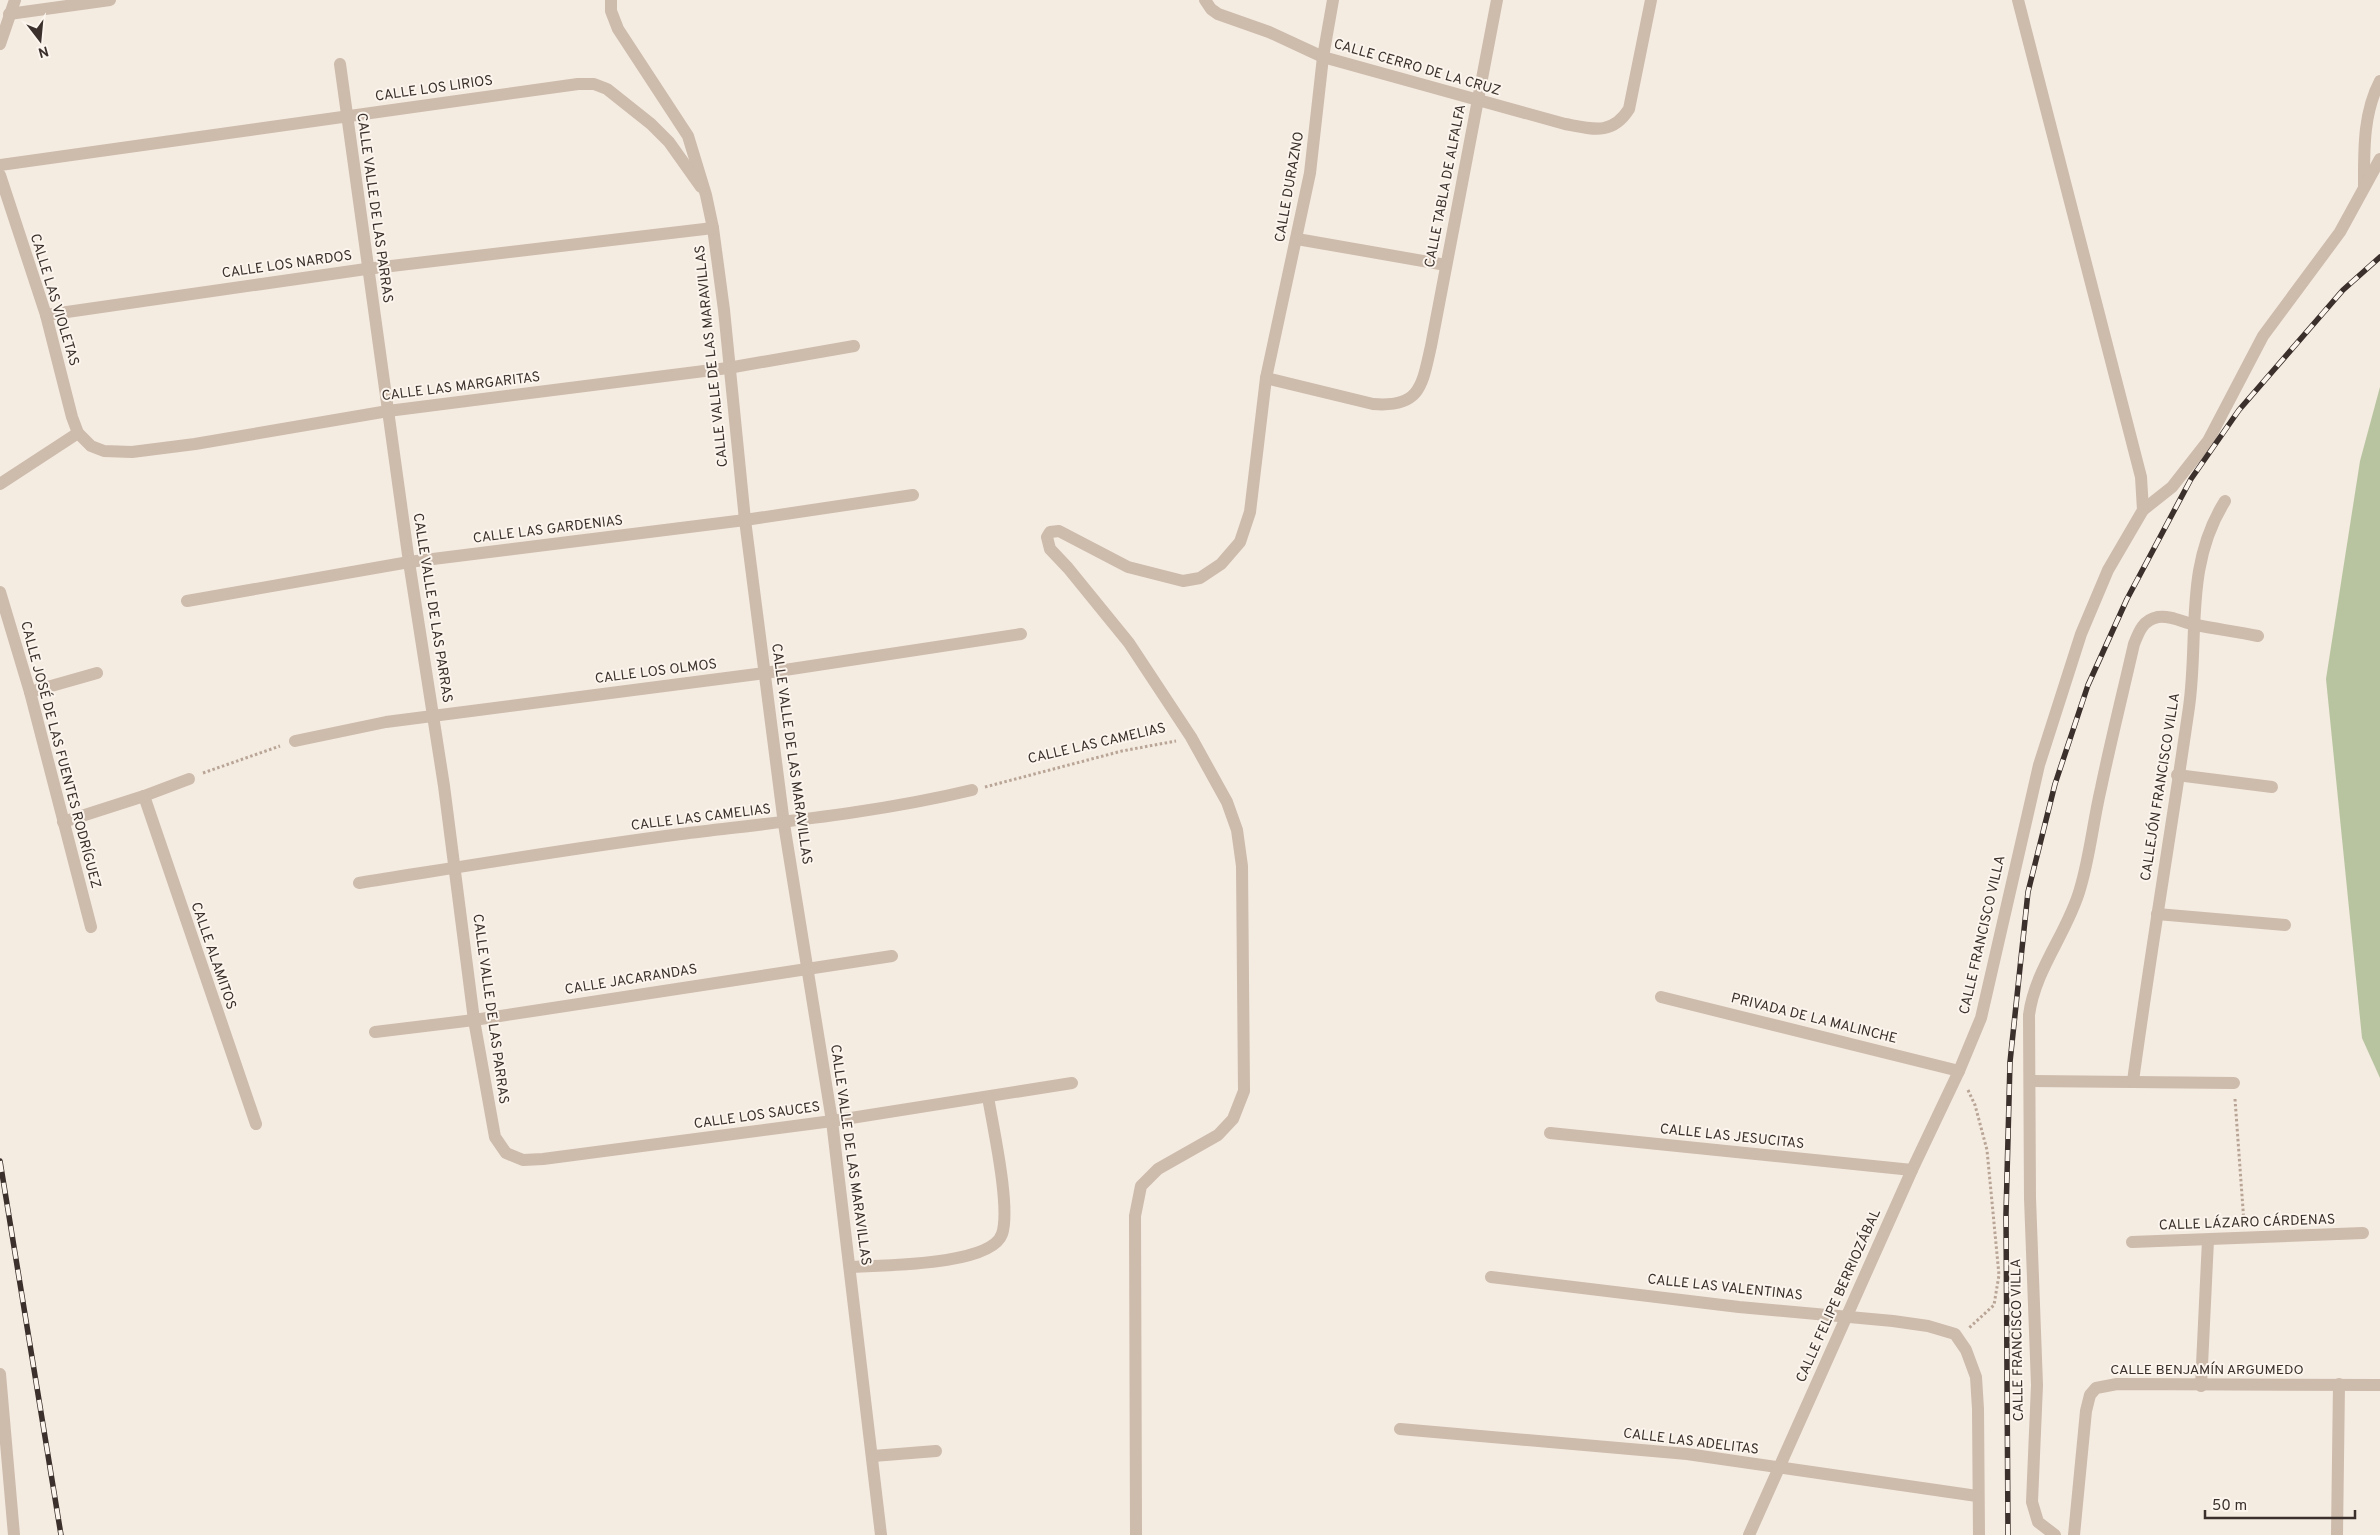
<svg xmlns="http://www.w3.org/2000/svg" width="2380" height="1535" font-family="Overpass,sans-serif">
	<rect width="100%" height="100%" fill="#f4ebe1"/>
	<polygon fill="#b8c4a0" points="2380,387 2380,1078 2362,1038 2326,679 2360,461"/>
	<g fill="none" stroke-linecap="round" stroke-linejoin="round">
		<g stroke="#b9a596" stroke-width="3" stroke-dasharray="2.5 2.5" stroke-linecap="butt">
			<polyline points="203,773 280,746"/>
			<polyline points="985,787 1122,751 1176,741"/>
			<polyline points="1968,1090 1975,1105 1987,1150 1999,1275 1994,1305 1969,1328"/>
			<polyline points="2235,1099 2244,1223"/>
		</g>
		<g stroke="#cdbbac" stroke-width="12">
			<polyline points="611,0 611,11 618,29 688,136 706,195 713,228 724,310 745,520 784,824 832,1121 881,1535"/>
			<path d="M1205,0L1211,9L1218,14L1269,32L1323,57L1565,124C1592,129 1612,136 1629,109L1651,0"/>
			<polyline points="9,14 110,0"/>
			<polyline points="0,44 15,0"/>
			<polyline points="340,64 409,562 444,786 474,1020 495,1137 506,1153 523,1160 543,1159 832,1121 1072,1083"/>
			<polyline points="0,165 578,84 594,84 607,89 651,124 669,142 701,187"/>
			<polyline points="0,175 46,315 72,417 78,433 91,446 104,451 132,452 195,444 388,411 728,368 854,346"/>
			<path d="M2364,186C2364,151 2363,113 2380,81"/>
			<polyline points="1297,239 1446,265"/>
			<polyline points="46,315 366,269 713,228"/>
			<path d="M1266,378L1373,404C1421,408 1422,385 1431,346L1497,0"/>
			<polyline points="0,484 78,433"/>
			<polyline points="2143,510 2172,487 2208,441 2263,336 2340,232 2380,159"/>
			<polyline points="0,592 30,692 91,927"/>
			<polyline points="187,601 409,562 745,520 913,495"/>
			<polyline points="30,692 97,673"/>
			<polyline points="295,741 386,722 765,673 1021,634"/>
			<polyline points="2177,775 2272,787"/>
			<polyline points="144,796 256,1124"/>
			<polyline points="63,822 144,796 189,779"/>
			<path d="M359,883C466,866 573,848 681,834C779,822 876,813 972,790"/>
			<polyline points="2157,914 2285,925"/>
			<polyline points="1661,997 1959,1071"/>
			<polyline points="375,1032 474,1020 892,956"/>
			<polyline points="2030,1081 2234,1083"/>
			<path d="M2133,1081C2150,956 2171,832 2189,707C2199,636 2184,566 2225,501"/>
			<polyline points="1550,1133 1912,1170"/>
			<polyline points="2132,1242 2363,1233"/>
			<path d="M850,1267C881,1265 991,1266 1002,1234C1011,1208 993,1127 988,1097"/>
			<polyline points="1491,1277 1739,1307 1893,1321 1928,1326 1955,1334 1966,1350 1976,1377 1978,1409 1979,1535"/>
			<polyline points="0,1374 14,1535"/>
			<polyline points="2201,1386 2208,1240"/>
			<polyline points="1400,1429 1687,1454 1977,1496"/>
			<polyline points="873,1456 936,1451"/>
			<polyline points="1136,1535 1135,1216 1141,1186 1158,1169 1218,1135 1233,1119 1244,1091 1242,866 1237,830 1227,802 1191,737 1129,643 1068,568 1050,549 1047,537 1050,532 1059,531 1128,567 1183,581 1200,578 1221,564 1240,542 1250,512 1266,378 1310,173 1323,57 1333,0"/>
			<polyline points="1749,1535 1912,1170 1959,1071 1981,1018 2039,765 2081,634 2108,570 2143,510 2141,477 2018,0"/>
			<path d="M2055,1535L2038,1522L2032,1502L2037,1385L2030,1198L2029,1015C2035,969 2068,932 2080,889C2090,856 2093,822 2101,788C2111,740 2123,692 2134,644C2139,631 2143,620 2158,617C2171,615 2184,623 2196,625C2217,629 2238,632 2258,636"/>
			<polyline points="2074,1535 2086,1411 2090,1395 2096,1388 2117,1384 2380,1385"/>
			<polyline points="2337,1535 2339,1384"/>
		</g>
		<g stroke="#3b302b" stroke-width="5.5">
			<g id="rail">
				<polyline points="0,1161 61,1535"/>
				<polyline points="2008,1535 2006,1214 2010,1062 2028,892 2055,784 2088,685 2127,599 2191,479 2239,410 2343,290 2380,257"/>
			</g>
		</g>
		<use href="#rail" stroke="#fbf5ee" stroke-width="4" stroke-dasharray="11" stroke-linecap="butt"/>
	</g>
	<g text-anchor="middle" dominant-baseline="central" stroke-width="4" stroke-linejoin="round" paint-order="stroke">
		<g font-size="14" fill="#3b302b" stroke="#fbf5ee">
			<text transform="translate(1417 68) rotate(16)">CALLE CERRO DE LA CRUZ</text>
			<text transform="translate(434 89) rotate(-8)">CALLE LOS LIRIOS</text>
			<text transform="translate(1446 186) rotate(-79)">CALLE TABLA DE ALFALFA</text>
			<text transform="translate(1290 187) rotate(-80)">CALLE DURAZNO</text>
			<text transform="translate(374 208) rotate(82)">CALLE VALLE DE LAS PARRAS</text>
			<text transform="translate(287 265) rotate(-8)">CALLE LOS NARDOS</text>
			<text transform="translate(54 300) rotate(73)">CALLE LAS VIOLETAS</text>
			<text transform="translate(712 356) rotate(-96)">CALLE VALLE DE LAS MARAVILLAS</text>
			<text transform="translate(461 387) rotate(-7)">CALLE LAS MARGARITAS</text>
			<text transform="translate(548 530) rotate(-7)">CALLE LAS GARDENIAS</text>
			<text transform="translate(432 608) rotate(81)">CALLE VALLE DE LAS PARRAS</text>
			<text transform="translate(656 672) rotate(-7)">CALLE LOS OLMOS</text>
			<text transform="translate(1097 744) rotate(-13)">CALLE LAS CAMELIAS</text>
			<text transform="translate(791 754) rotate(82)">CALLE VALLE DE LAS MARAVILLAS</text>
			<text transform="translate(60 755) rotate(75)">CALLE JOSÉ DE LAS FUENTES RODRÍGUEZ</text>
			<text transform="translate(2161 787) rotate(-81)">CALLEJÓN FRANCISCO VILLA</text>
			<text transform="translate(701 818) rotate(-7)">CALLE LAS CAMELIAS</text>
			<text transform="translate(1983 935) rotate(-77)">CALLE FRANCISCO VILLA</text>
			<text transform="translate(213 956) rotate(71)">CALLE ALAMITOS</text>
			<text transform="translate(631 980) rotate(-9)">CALLE JACARANDAS</text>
			<text transform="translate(490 1009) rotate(82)">CALLE VALLE DE LAS PARRAS</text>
			<text transform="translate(1814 1019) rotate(14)">PRIVADA DE LA MALINCHE</text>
			<text transform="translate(757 1116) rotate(-8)">CALLE LOS SAUCES</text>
			<text transform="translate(1732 1137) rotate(6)">CALLE LAS JESUCITAS</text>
			<text transform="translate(850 1155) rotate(82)">CALLE VALLE DE LAS MARAVILLAS</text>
			<text transform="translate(2247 1223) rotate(-2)">CALLE LÁZARO CÁRDENAS</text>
			<text transform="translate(1725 1288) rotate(6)">CALLE LAS VALENTINAS</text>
			<text transform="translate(1839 1296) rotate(-66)">CALLE FELIPE BERRIOZÁBAL</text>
			<text transform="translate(2018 1340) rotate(-91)">CALLE FRANCISCO VILLA</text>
			<text x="2207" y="1370">CALLE BENJAMÍN ARGUMEDO</text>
			<text transform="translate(1691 1442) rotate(7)">CALLE LAS ADELITAS</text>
		</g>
	</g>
	<g transform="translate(40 40) rotate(164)" stroke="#fbf5ee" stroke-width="4" paint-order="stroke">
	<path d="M0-4L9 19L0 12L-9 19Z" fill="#3b302b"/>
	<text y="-8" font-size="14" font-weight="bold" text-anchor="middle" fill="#3b302b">N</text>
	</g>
	<path d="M2205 1510v8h150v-8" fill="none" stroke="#3b302b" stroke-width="2.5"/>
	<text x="2212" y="1510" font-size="15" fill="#3b302b" stroke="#fbf5ee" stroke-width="4" paint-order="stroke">50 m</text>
</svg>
